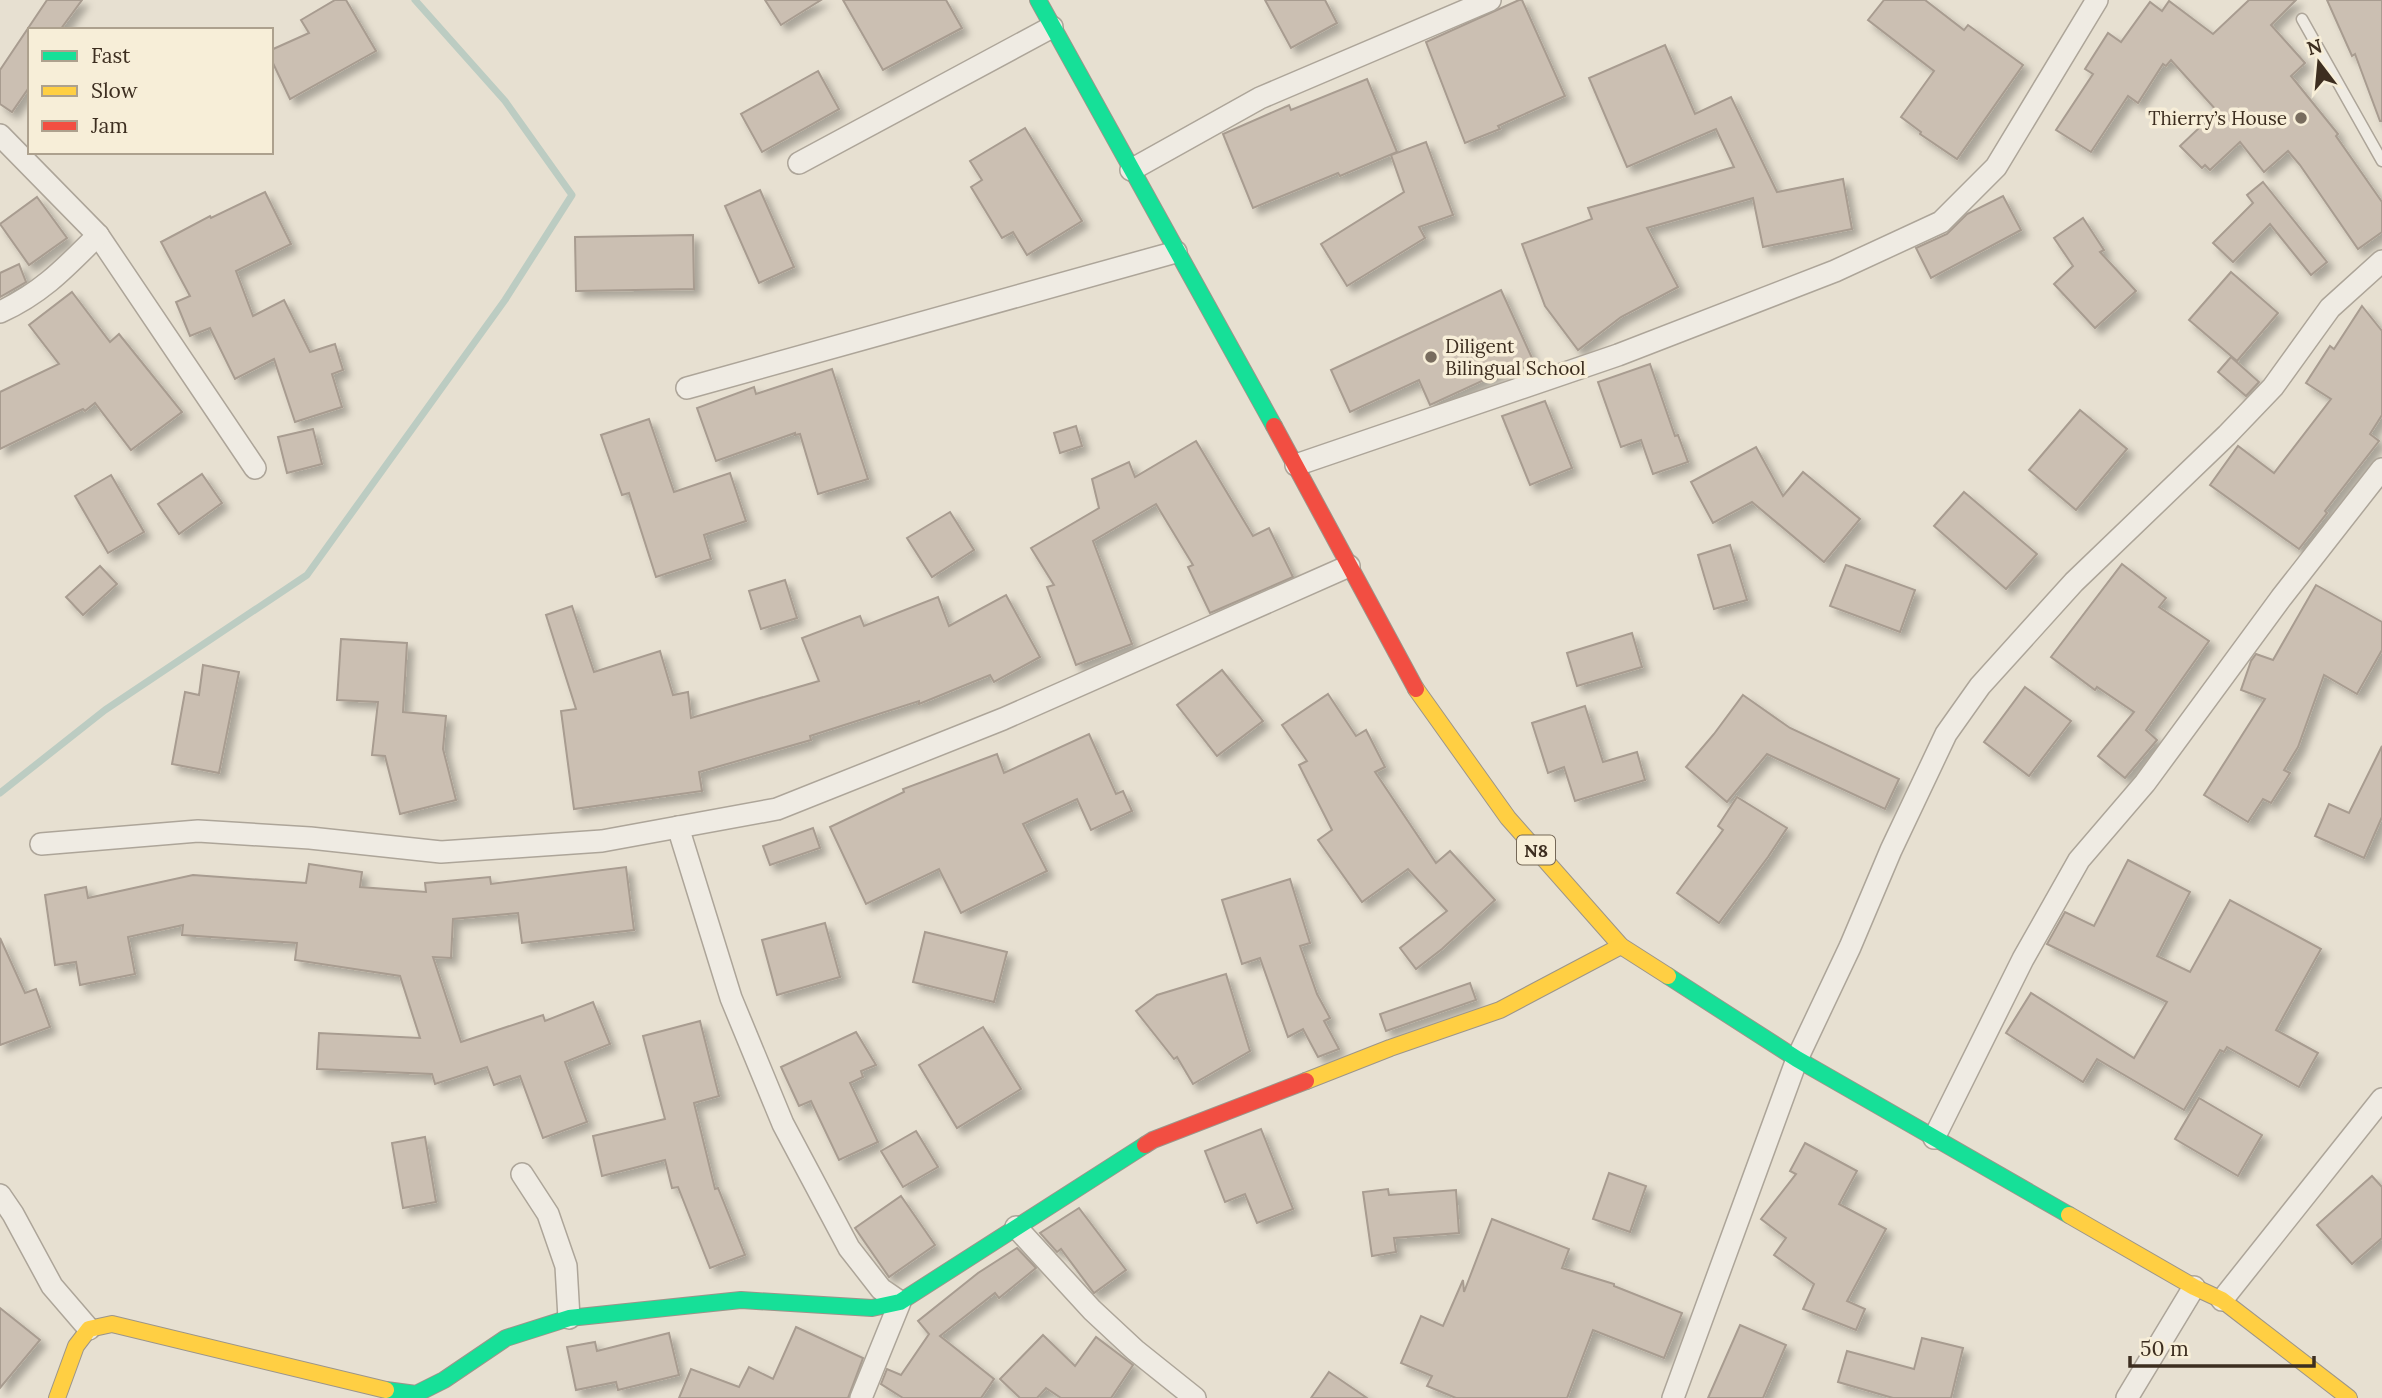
<svg xmlns="http://www.w3.org/2000/svg" width="2382" height="1398" font-family="Lora,serif">
	<defs>
		<filter id="shadow"><feDropShadow dx="6" dy="6" stdDeviation="3.5" flood-color="#0004"/></filter>
	</defs>
	<rect width="100%" height="100%" fill="#e7e0d1"/>
	<g fill="none" stroke-linecap="round" stroke-linejoin="round">
		<polyline stroke="#bcccc2" stroke-width="7" points="0,793 105,710 307,575 505,300 572,195 505,101 415,0"/>
	</g>
	<g fill="#cbbfb2" stroke="#a89c90" stroke-width="2" filter="url(#shadow)">
		<polygon points="47,0 82,0 60,30 30,30 30,86 12,112 0,104 0,70"/>
		<polygon points="335,0 346,0 376,51 290,99 271,59 271,50 309,33 301,20"/>
		<polygon points="765,0 821,0 781,25"/>
		<polygon points="843,0 946,0 962,28 883,70"/>
		<polygon points="1265,0 1325,0 1337,23 1291,48"/>
		<polygon points="1519,0 1522,0 1565,96 1498,126 1500,129 1465,143 1426,42"/>
		<polygon points="1884,0 1925,0 1964,30 1968,25 2023,65 1957,159 1920,134 1921,132 1901,117 1934,71 1868,20"/>
		<polygon points="2249,0 2296,0 2271,25 2305,63 2291,76 2338,134 2336,136 2382,202 2382,232 2358,249 2300,165 2288,151 2264,172 2240,142 2210,170 2205,165 2202,168 2180,146 2217,111 2171,60 2166,66 2163,64 2138,103 2128,96 2091,152 2056,130 2093,74 2085,69 2108,33 2121,42 2150,2 2162,11 2169,1 2213,34"/>
		<polygon points="2327,0 2382,0 2382,121 2380,121 2355,54 2352,56"/>
		<polygon points="1665,45 1695,114 1731,97 1777,192 1843,179 1852,229 1763,247 1753,198 1647,228 1678,287 1621,317 1578,350 1545,306 1522,244 1592,219 1588,208 1734,167 1716,129 1627,167 1589,78"/>
		<polygon points="818,71 839,109 762,152 741,114"/>
		<polygon points="1367,79 1397,152 1340,176 1338,173 1253,208 1223,134 1289,105 1291,110"/>
		<polygon points="1025,128 1082,221 1027,255 1013,232 1002,238 971,187 982,180 970,161"/>
		<polygon points="1426,142 1453,215 1419,227 1425,238 1347,286 1321,244 1404,192 1391,155"/>
		<polygon points="2263,182 2327,262 2311,275 2270,224 2233,262 2213,243 2253,203 2247,195"/>
		<polygon points="760,190 794,267 759,283 725,206"/>
		<polygon points="265,192 291,244 236,271 253,316 284,300 310,352 335,344 343,370 332,374 342,407 295,422 274,359 235,379 210,328 190,336 176,302 190,296 161,242 210,216 211,218"/>
		<polygon points="2003,196 2021,230 1931,278 1916,248 1947,234 1967,214"/>
		<polygon points="37,197 67,238 29,265 0,224"/>
		<polygon points="2083,218 2104,250 2100,252 2136,291 2095,328 2054,284 2073,266 2054,238"/>
		<polygon points="693,235 694,289 576,291 575,237"/>
		<polygon points="19,264 26,282 0,297 0,273"/>
		<polygon points="2231,272 2278,313 2237,361 2189,320"/>
		<polygon points="1501,290 1532,358 1430,405 1419,380 1350,412 1331,370"/>
		<polygon points="72,292 110,342 119,334 182,412 131,450 95,403 85,411 83,409 0,449 0,392 59,364 29,325"/>
		<polygon points="2362,306 2382,331 2382,415 2370,434 2379,441 2325,511 2327,513 2299,549 2210,485 2238,446 2274,473 2331,399 2306,383 2330,346 2334,349"/>
		<polygon points="2231,357 2259,382 2246,396 2218,372"/>
		<polygon points="1650,364 1675,436 1678,435 1688,462 1653,474 1641,440 1621,447 1598,382"/>
		<polygon points="832,369 868,479 818,494 800,434 795,435 795,433 716,461 697,408 754,387 756,394"/>
		<polygon points="1545,401 1572,468 1530,485 1502,416"/>
		<polygon points="2080,410 2127,449 2076,510 2029,470"/>
		<polygon points="649,419 674,492 730,473 746,521 704,535 711,559 656,577 629,493 622,495 601,435"/>
		<polygon points="1076,426 1082,446 1060,453 1054,433"/>
		<polygon points="313,429 322,464 287,473 278,437"/>
		<polygon points="1196,441 1253,536 1269,528 1293,577 1210,613 1188,567 1193,565 1156,504 1093,541 1132,644 1076,665 1047,587 1054,585 1031,548 1099,508 1092,479 1129,462 1135,477"/>
		<polygon points="1756,447 1783,496 1803,472 1860,519 1824,562 1752,502 1713,523 1691,482"/>
		<polygon points="202,474 222,503 179,534 158,504"/>
		<polygon points="111,475 144,532 108,553 75,496"/>
		<polygon points="1964,492 2037,554 2006,589 1934,526"/>
		<polygon points="950,512 974,550 932,577 907,538"/>
		<polygon points="1730,545 1747,600 1714,609 1698,555"/>
		<polygon points="2122,564 2166,598 2159,607 2209,641 2146,730 2157,740 2125,778 2098,756 2134,712 2097,687 2095,690 2051,657"/>
		<polygon points="1846,565 1915,590 1900,632 1830,606"/>
		<polygon points="100,566 117,584 83,615 66,597"/>
		<polygon points="785,580 797,618 761,629 749,591"/>
		<polygon points="2316,585 2382,622 2382,650 2357,694 2324,675 2298,747 2284,770 2290,773 2271,803 2263,799 2248,822 2204,795 2265,699 2241,690 2251,661 2256,654 2273,660"/>
		<polygon points="1006,595 1040,657 994,682 990,675 919,704 919,701 810,736 811,740 699,772 702,791 574,809 561,711 576,709 546,615 572,606 594,672 660,651 673,695 688,692 691,718 819,681 802,638 860,616 864,626 938,597 949,626"/>
		<polygon points="1632,633 1642,667 1577,686 1567,653"/>
		<polygon points="341,639 407,643 403,712 446,716 443,749 456,800 400,814 385,756 372,755 378,702 337,700"/>
		<polygon points="203,665 239,672 219,773 172,764 185,692 199,695"/>
		<polygon points="1222,670 1263,721 1217,756 1177,705"/>
		<polygon points="2025,687 2071,721 2029,776 1984,742"/>
		<polygon points="1328,694 1356,736 1366,730 1385,767 1375,772 1436,863 1450,851 1495,900 1442,949 1416,969 1400,948 1447,911 1408,869 1362,902 1318,840 1332,830 1299,765 1307,761 1282,725"/>
		<polygon points="1743,695 1790,728 1899,779 1885,809 1767,754 1727,802 1686,767 1714,734"/>
		<polygon points="1585,706 1603,762 1637,752 1645,780 1575,801 1564,767 1548,773 1532,723"/>
		<polygon points="1089,734 1116,794 1123,791 1132,811 1091,830 1077,799 1023,824 1047,871 961,913 939,869 866,904 830,827 904,792 903,789 997,754 1004,773"/>
		<polygon points="2382,746 2382,817 2364,858 2315,836 2329,804 2349,813"/>
		<polygon points="1737,797 1787,828 1768,857 1719,923 1677,893 1723,830 1718,826"/>
		<polygon points="813,828 820,848 770,865 763,846"/>
		<polygon points="2128,860 2190,892 2157,956 2190,972 2230,900 2321,949 2276,1030 2318,1053 2299,1087 2227,1047 2224,1052 2220,1050 2184,1110 2097,1059 2083,1082 2006,1033 2031,993 2134,1058 2167,1002 2047,944 2065,912 2094,926"/>
		<polygon points="309,864 362,872 360,887 426,892 425,883 490,877 491,884 626,867 634,930 522,943 518,913 453,919 451,958 433,957 461,1042 543,1015 545,1021 593,1002 610,1044 565,1062 587,1122 543,1138 520,1076 494,1085 487,1067 435,1084 432,1074 317,1069 319,1033 420,1038 400,976 295,960 297,943 182,935 183,925 128,937 135,974 80,985 76,962 55,965 45,895 86,887 88,898 193,875 306,883"/>
		<polygon points="1290,879 1310,943 1300,946 1317,994 1330,1018 1324,1021 1339,1049 1318,1057 1303,1029 1288,1037 1260,958 1242,964 1222,900"/>
		<polygon points="825,923 840,977 777,995 762,940"/>
		<polygon points="925,932 1007,952 994,1002 913,982"/>
		<polygon points="0,938 25,993 36,989 50,1027 0,1045"/>
		<polygon points="1226,974 1250,1051 1193,1084 1177,1057 1174,1059 1136,1011 1157,995"/>
		<polygon points="1470,983 1476,1000 1386,1031 1380,1014"/>
		<polygon points="700,1021 719,1096 694,1103 715,1189 718,1188 745,1255 710,1268 678,1187 672,1188 665,1160 602,1176 593,1136 665,1119 643,1036"/>
		<polygon points="983,1027 1021,1089 957,1128 919,1065"/>
		<polygon points="856,1032 876,1065 861,1071 863,1077 850,1083 878,1142 839,1160 811,1101 799,1106 781,1067"/>
		<polygon points="2199,1098 2262,1135 2238,1176 2175,1139"/>
		<polygon points="1261,1129 1293,1209 1257,1223 1245,1194 1225,1202 1205,1151"/>
		<polygon points="916,1131 938,1167 903,1187 881,1151"/>
		<polygon points="425,1137 436,1202 403,1208 392,1143"/>
		<polygon points="1805,1143 1857,1171 1839,1204 1886,1229 1847,1301 1865,1309 1856,1330 1803,1309 1814,1284 1774,1255 1786,1238 1761,1219 1796,1174 1790,1171"/>
		<polygon points="1609,1173 1646,1186 1630,1232 1593,1219"/>
		<polygon points="2372,1176 2382,1187 2382,1238 2352,1264 2317,1225"/>
		<polygon points="1388,1189 1389,1195 1456,1190 1459,1233 1394,1238 1396,1252 1372,1256 1363,1192"/>
		<polygon points="901,1196 935,1245 889,1277 855,1228"/>
		<polygon points="1079,1208 1126,1270 1094,1293 1061,1249 1057,1252 1040,1233"/>
		<polygon points="1492,1219 1569,1249 1562,1268 1614,1284 1614,1286 1682,1313 1664,1358 1593,1330 1567,1398 1456,1398 1427,1386 1432,1376 1401,1363 1421,1316 1443,1326 1463,1280 1464,1292"/>
		<polygon points="1017,1248 1036,1268 999,1298 995,1293 940,1336 994,1379 981,1398 903,1398 881,1384 887,1369 901,1375 929,1334 918,1321 978,1273"/>
		<polygon points="0,1308 40,1340 0,1388"/>
		<polygon points="1740,1325 1786,1345 1763,1398 1708,1398"/>
		<polygon points="796,1327 863,1358 848,1398 679,1398 691,1369 739,1387 749,1367 773,1379"/>
		<polygon points="669,1333 679,1375 618,1390 616,1382 576,1390 567,1347 595,1342 597,1351"/>
		<polygon points="1043,1335 1075,1366 1096,1337 1133,1365 1111,1398 1061,1398 1046,1388 1037,1398 1020,1398 1000,1379"/>
		<polygon points="1922,1338 1963,1348 1951,1398 1893,1398 1838,1382 1847,1351 1914,1369"/>
		<polygon points="1329,1372 1367,1398 1311,1398"/>
	</g>
	<g fill="none" stroke-linecap="round" stroke-linejoin="round">
		<g stroke="#ada599" stroke-width="13">
			<polyline id="lane" points="2302,19 2382,161"/>
		</g>
		<g stroke="#ada599" stroke-width="24">
			<g id="street">
				<polyline points="0,135 98,235 255,468"/>
				<polyline points="799,163 1052,27"/>
				<polyline points="1131,170 1260,98 1490,0"/>
				<path d="M0,312C42,293 66,267 98,235"/>
				<polyline points="687,388 1176,252"/>
				<polyline points="1296,465 1618,355 1835,271 1941,222 1996,167 2097,0"/>
				<polyline points="678,827 731,998 783,1124 849,1248 881,1289 900,1302 861,1398"/>
				<polyline points="41,844 198,831 310,838 441,852 602,841 777,809 1003,719 1349,566"/>
				<polyline points="1934,1138 2023,959 2079,860 2145,783 2281,598 2382,469"/>
				<polyline points="522,1174 548,1214 566,1266 569,1318"/>
				<polyline points="0,1195 13,1214 52,1286 89,1329"/>
				<polyline points="1016,1227 1092,1310 1135,1350 1195,1398"/>
				<polyline points="2222,1300 2382,1099"/>
				<polyline points="1673,1398 1797,1059 1850,947 1891,850 1946,734 1980,686 2074,582 2227,435 2273,387 2330,308 2382,261"/>
				<polyline points="2127,1398 2194,1287"/>
			</g>
		</g>
		<g stroke="#9c958a" stroke-width="18">
			<g id="fast">
				<polyline points="1038,0 1274,426"/>
				<polyline points="1668,976 1797,1059 2069,1215"/>
				<polyline points="386,1390 416,1394 444,1380 506,1338 569,1318 741,1300 872,1308 900,1302 1145,1145"/>
			</g>
		</g>
		<g stroke="#9c958a" stroke-width="18">
			<g id="slow">
				<polyline points="1416,689 1508,818 1621,946 1668,976"/>
				<polyline points="1306,1081 1390,1048 1500,1010 1621,946"/>
				<polyline points="2069,1215 2194,1287 2222,1300 2349,1398"/>
				<polyline points="57,1398 76,1346 89,1329 112,1324 386,1390"/>
			</g>
		</g>
		<g stroke="#9c958a" stroke-width="18">
			<g id="jam">
				<polyline points="1274,426 1416,689"/>
				<polyline points="1145,1145 1153,1140 1306,1081"/>
			</g>
		</g>
		<use href="#lane" stroke="#efebe3" stroke-width="10"/>
		<use href="#street" stroke="#efebe3" stroke-width="21"/>
		<use href="#fast" stroke="#16e098" stroke-width="16"/>
		<use href="#slow" stroke="#ffcf43" stroke-width="16"/>
		<use href="#jam" stroke="#f24e42" stroke-width="16"/>
	</g>
	<g fill="#786c5e" stroke="#f7eed8" stroke-width="2.5">
		<circle cx="2301" cy="118" r="7"/>
		<circle cx="1431" cy="357" r="7"/>
	</g>
	<g text-anchor="middle" dominant-baseline="central" stroke-width="7" stroke-linejoin="round" paint-order="stroke">
		<rect fill="#f7eed8" stroke="#756857" stroke-width="2" x="1517" y="835.5" width="38" height="29" rx="5"/>
		<g font-size="18" font-weight="bold" fill="#3d2e20">
			<text x="1536" y="850">N8</text>
		</g>
		<g font-size="19" fill="#3d2e20" stroke="#f7eed8" text-anchor="end">
			<text x="2287" y="118">Thierry’s House</text>
			<text x="1445" y="346" text-anchor="start">Diligent<tspan x="1445" dy="22">Bilingual School</tspan></text>
		</g>
	</g>
	<rect x="28" y="28" width="245" height="126" fill="#f7eed8" stroke="#ada18e" stroke-width="2"/>
	<rect x="42" y="51" width="35" height="10" fill="#16e098" stroke="#ada18e" stroke-width="2"/>
	<text x="91" y="63" font-size="21" fill="#3d2e20">Fast</text>
	<rect x="42" y="86" width="35" height="10" fill="#ffcf43" stroke="#ada18e" stroke-width="2"/>
	<text x="91" y="98" font-size="21" fill="#3d2e20">Slow</text>
	<rect x="42" y="121" width="35" height="10" fill="#f24e42" stroke="#ada18e" stroke-width="2"/>
	<text x="91" y="133" font-size="21" fill="#3d2e20">Jam</text>
	<g transform="translate(2319 63) rotate(344)" stroke="#f7eed8" stroke-width="5" paint-order="stroke">
	<path d="M0-5L12 26L0 18L-12 26Z" fill="#3d2e20"/>
	<text y="-10" font-size="19" font-weight="bold" text-anchor="middle" fill="#3d2e20">N</text>
	</g>
	<path d="M2130 1356v10h184v-10" fill="none" stroke="#3d2e20" stroke-width="3.5"/>
	<text x="2140" y="1356" font-size="21" fill="#3d2e20" stroke="#f7eed8" stroke-width="5" paint-order="stroke">50 m</text>
</svg>
